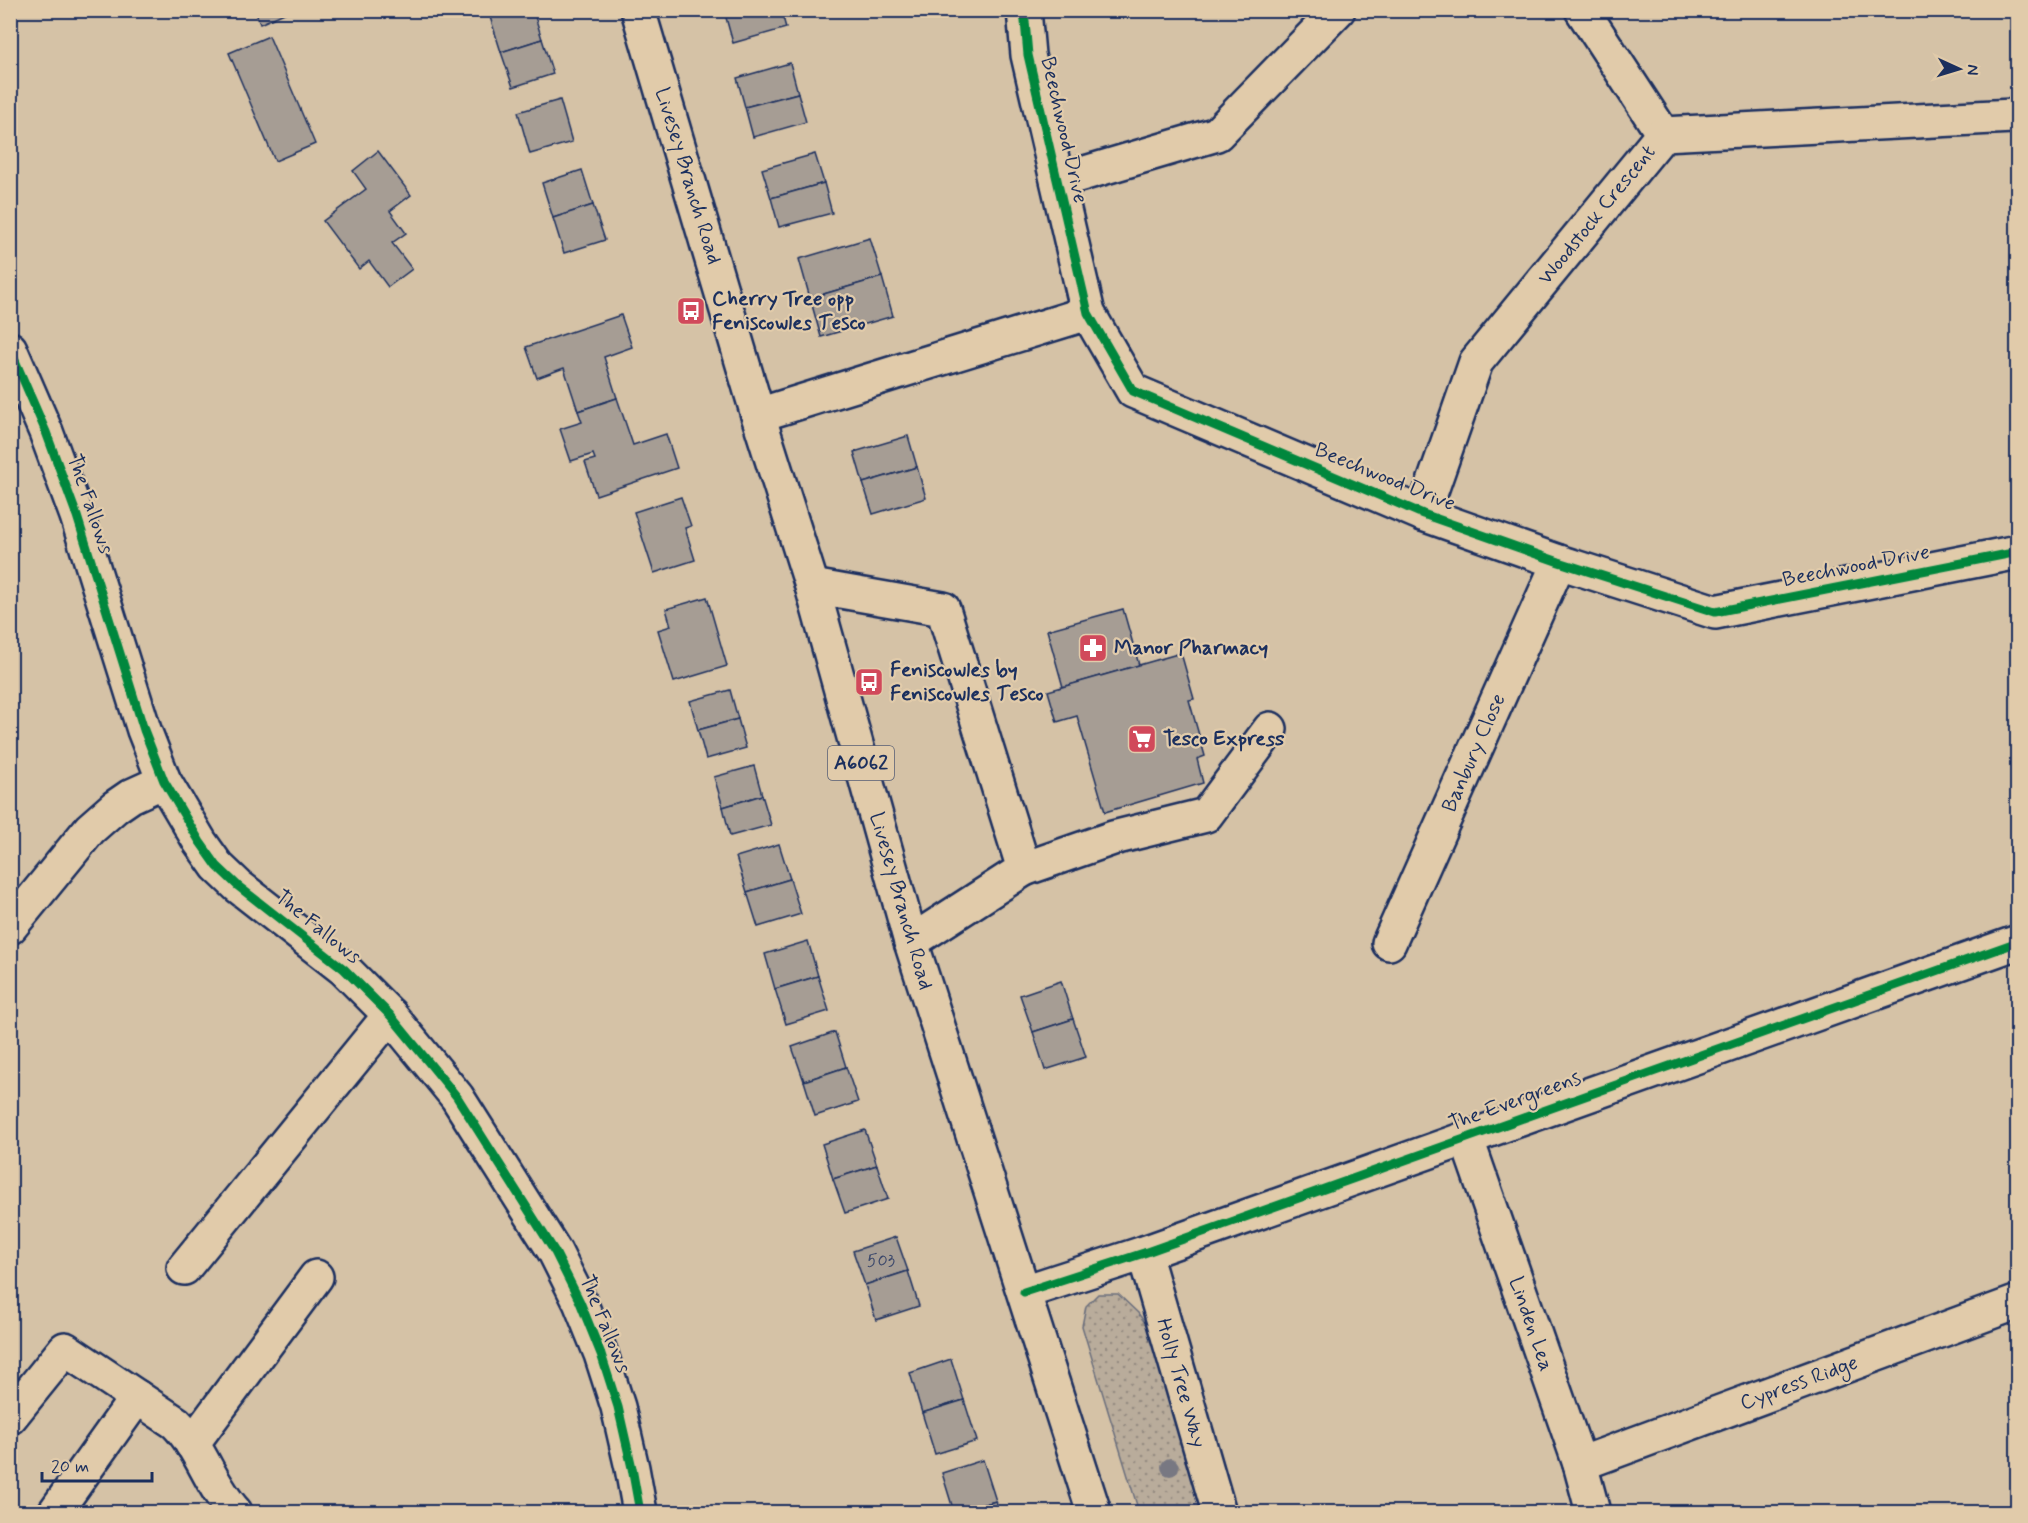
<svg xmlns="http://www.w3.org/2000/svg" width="2028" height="1523" font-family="Mynerve,sans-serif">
	<defs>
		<pattern id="green-dots" width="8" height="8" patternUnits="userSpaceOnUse" patternTransform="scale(1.5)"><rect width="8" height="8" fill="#b9ac9b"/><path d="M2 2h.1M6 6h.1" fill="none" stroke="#968c82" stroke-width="1.8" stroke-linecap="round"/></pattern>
	</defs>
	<rect width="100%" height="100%" fill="#d5c2a6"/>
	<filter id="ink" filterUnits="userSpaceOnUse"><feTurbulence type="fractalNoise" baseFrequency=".0167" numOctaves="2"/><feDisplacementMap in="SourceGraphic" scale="12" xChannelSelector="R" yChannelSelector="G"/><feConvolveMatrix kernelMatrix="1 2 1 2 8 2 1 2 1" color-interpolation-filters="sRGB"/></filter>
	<g filter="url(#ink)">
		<polygon fill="url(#green-dots)" stroke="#6a6e7c" stroke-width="1.5" points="1098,1294 1118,1294 1138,1313 1153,1334 1205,1512 1139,1512 1082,1326 1086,1306"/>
		<g fill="#a69d94" stroke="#1b2f5e" stroke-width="1.5">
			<polygon points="255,10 291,10 260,24"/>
			<polygon points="510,10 533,10 542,39 501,52 490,17"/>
			<polygon points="736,10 781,10 786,28 733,43 725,14"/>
			<polygon points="269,36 315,144 275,161 229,53"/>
			<polygon points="542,39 553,74 513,87 501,52"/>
			<polygon points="790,63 798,93 745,107 737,78"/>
			<polygon points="798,93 806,122 753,137 745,107"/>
			<polygon points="560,100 572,142 530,154 518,112"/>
			<polygon points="378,151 411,195 390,211 406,233 392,243 412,269 388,287 369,261 359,269 323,221 366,189 353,171"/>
			<polygon points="815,154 824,183 771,198 762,169"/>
			<polygon points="582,170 593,205 553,218 542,183"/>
			<polygon points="824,183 832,213 779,227 771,198"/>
			<polygon points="593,205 605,240 564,253 553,218"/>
			<polygon points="870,238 882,277 810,298 799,259"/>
			<polygon points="882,277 893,316 821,337 810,298"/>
			<polygon points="621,315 632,347 604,357 617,398 578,411 564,368 537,378 526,347"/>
			<polygon points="617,398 633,445 666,434 677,468 596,495 585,462 595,459 593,454 571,461 560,429 582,422 578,411"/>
			<polygon points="908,436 917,467 863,483 854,452"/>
			<polygon points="917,467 926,498 873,514 863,483"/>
			<polygon points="681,497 691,526 685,528 695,560 654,573 634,512"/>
			<polygon points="707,597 727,666 674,682 658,630 671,626 666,609"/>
			<polygon points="1123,609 1139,665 1063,687 1047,630"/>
			<polygon points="1181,653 1194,699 1189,700 1205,756 1197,759 1203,783 1105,812 1077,716 1057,722 1048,691"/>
			<polygon points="730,690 738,719 698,730 690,701"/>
			<polygon points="738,719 746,748 706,759 698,730"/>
			<polygon points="754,766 762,795 723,807 714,777"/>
			<polygon points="762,795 771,825 730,836 723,807"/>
			<polygon points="779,844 790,879 747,892 736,857"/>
			<polygon points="790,879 801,914 758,927 747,892"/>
			<polygon points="808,941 818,976 775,989 765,954"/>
			<polygon points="818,976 829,1011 786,1024 775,989"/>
			<polygon points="1061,981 1073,1019 1033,1032 1020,995"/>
			<polygon points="1073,1019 1086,1057 1045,1070 1033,1032"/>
			<polygon points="835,1032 846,1067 804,1081 792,1047"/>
			<polygon points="846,1067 858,1102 815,1116 804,1081"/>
			<polygon points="865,1130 877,1165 833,1179 822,1144"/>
			<polygon points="877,1165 888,1199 845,1213 833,1179"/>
			<polygon points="896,1237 908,1271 865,1285 853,1251"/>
			<polygon points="908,1271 919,1306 876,1320 865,1285"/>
			<polygon points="951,1359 964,1400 922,1413 910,1373"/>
			<polygon points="964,1400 977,1441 935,1454 922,1413"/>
			<polygon points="983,1460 996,1501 954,1512 942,1473"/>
			<polygon points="996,1501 1000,1512 958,1512"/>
		</g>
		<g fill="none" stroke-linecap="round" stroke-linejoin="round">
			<g stroke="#1b2f5e" stroke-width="38">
				<g id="minor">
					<polyline points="1024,10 1028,55 1088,313 1133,391 1423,514 1559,562 1715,612 2018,552"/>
					<polyline points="1582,10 1663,134"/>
					<polyline points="1058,181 1217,134 1338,10"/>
					<polyline points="10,349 46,432 77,516 144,730 164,781 200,842 217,866 238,886 344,969 390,1015 457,1097 555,1252 580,1302 601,1354 618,1407 632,1468 640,1512"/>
					<polyline points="758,415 1088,313"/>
					<polyline points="1423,514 1476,362 1663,134 2013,116 2018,113"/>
					<polyline points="812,586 943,609 1024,869 911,942"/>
					<polyline points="1024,869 1113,838 1206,815 1270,729"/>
					<polyline points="10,927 90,829 115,807 131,796 164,781"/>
					<polyline points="1389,943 1559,562"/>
					<polyline points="1466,1137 1580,1464 1593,1512"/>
					<polyline points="1144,1253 1219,1512"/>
					<polyline points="184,1268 390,1015"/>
					<polyline points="1024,1292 1144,1253 2018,942"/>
					<path d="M10,1417L65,1349L176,1423C201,1448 210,1485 235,1512"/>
					<polyline points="192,1444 316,1277"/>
					<polyline points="1580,1464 2018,1302"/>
					<polyline points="55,1512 137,1397"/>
				</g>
			</g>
			<g stroke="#1b2f5e" stroke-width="38">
				<polyline id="major" points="638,10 758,415 812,586 911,942 1094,1512"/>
			</g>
			<use href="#minor" stroke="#e1cbaa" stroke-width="33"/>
			<use href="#major" stroke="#e1cbaa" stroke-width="33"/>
			<g stroke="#e1cbaa" stroke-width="13">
				<g id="cycleway">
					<polyline points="1024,10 1028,55 1088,313 1133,391 1423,514 1559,562 1715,612 2018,552"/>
					<polyline points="10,349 46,432 77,516 144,730 164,781 200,842 217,866 238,886 344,969 390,1015 457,1097 555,1252 580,1302 601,1354 618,1407 632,1468 640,1512"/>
					<polyline points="1024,1292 1144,1253 2018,942"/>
				</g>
			</g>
			<use href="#cycleway" stroke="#00873e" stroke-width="9"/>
		</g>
		<circle fill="#787882" cx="1170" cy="1467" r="9"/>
	</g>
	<defs>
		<g id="bus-square" transform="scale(1.5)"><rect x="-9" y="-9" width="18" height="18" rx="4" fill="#d1495b" stroke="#e1cbaa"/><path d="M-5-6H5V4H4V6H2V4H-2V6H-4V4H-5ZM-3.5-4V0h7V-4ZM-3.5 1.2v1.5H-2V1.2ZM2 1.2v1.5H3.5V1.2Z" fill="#fff"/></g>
		<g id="pharmacy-square" transform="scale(1.5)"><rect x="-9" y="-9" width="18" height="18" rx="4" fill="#d1495b" stroke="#e1cbaa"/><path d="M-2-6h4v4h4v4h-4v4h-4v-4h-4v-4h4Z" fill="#fff"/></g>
		<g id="supermarket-square" transform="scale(1.5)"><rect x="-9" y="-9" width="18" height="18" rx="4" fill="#d1495b" stroke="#e1cbaa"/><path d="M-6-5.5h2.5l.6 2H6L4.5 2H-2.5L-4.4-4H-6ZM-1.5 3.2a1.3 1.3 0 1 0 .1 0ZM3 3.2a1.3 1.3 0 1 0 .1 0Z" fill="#fff"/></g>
	</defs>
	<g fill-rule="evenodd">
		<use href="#bus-square" x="691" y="311"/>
		<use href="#pharmacy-square" x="1093" y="648"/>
		<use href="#bus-square" x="869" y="682"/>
		<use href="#supermarket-square" x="1142" y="739"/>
	</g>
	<g text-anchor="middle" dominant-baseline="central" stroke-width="4.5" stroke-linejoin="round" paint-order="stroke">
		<g font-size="18" fill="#3e4a6c">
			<text x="881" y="1261">503</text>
		</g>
		<rect fill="#e1cbaa" stroke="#565e75" stroke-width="1.5" x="828" y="746" width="66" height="34" rx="4.5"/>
		<g font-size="20" font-weight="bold" fill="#1b2f5e">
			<text x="861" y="763">A6062</text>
		</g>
		<g font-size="21" fill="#1b2f5e" stroke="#e1cbaa">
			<text transform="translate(1064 130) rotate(77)">Beechwood Drive</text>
			<text transform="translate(688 176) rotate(73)">Livesey Branch Road</text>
			<text transform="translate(1597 215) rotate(-51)">Woodstock Crescent</text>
			<text transform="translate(1385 477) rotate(22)">Beechwood Drive</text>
			<text transform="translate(90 504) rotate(71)">The Fallows</text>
			<text transform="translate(1856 566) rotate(-11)">Beechwood Drive</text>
			<text transform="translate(1474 753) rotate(-66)">Banbury Close</text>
			<text transform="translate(901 901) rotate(74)">Livesey Branch Road</text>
			<text transform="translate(318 927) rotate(39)">The Fallows</text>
			<text transform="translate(1515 1101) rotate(-20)">The Evergreens</text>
			<text transform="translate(605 1324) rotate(68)">The Fallows</text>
			<text transform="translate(1531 1324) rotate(71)">Linden Lea</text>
			<text transform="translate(1181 1383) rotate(74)">Holly Tree Way</text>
			<text transform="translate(1799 1383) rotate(-20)">Cypress Ridge</text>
		</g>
		<g font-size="21" font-weight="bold" fill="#1b2f5e" stroke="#e1cbaa" text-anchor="start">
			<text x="712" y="299">Cherry Tree opp<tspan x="712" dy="24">Feniscowles Tesco</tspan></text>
			<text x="1114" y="648">Manor Pharmacy</text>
			<text x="890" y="670">Feniscowles by<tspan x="890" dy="24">Feniscowles Tesco</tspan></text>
			<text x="1163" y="739">Tesco Express</text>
		</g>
	</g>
	<rect width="2028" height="1523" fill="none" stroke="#e1cbaa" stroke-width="36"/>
	<rect x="18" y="18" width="1992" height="1487" fill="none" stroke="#1b2f5e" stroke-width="2" filter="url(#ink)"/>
	<g transform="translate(1959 69) rotate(94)" stroke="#e1cbaa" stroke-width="4.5" paint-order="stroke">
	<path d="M0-4.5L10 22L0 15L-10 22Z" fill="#1b2f5e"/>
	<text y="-9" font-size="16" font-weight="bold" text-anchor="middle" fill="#1b2f5e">N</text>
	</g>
	<path d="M42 1472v9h110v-9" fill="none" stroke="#1b2f5e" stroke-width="3"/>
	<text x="51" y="1472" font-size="18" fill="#1b2f5e" stroke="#e1cbaa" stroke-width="4.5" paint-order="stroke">20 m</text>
</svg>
